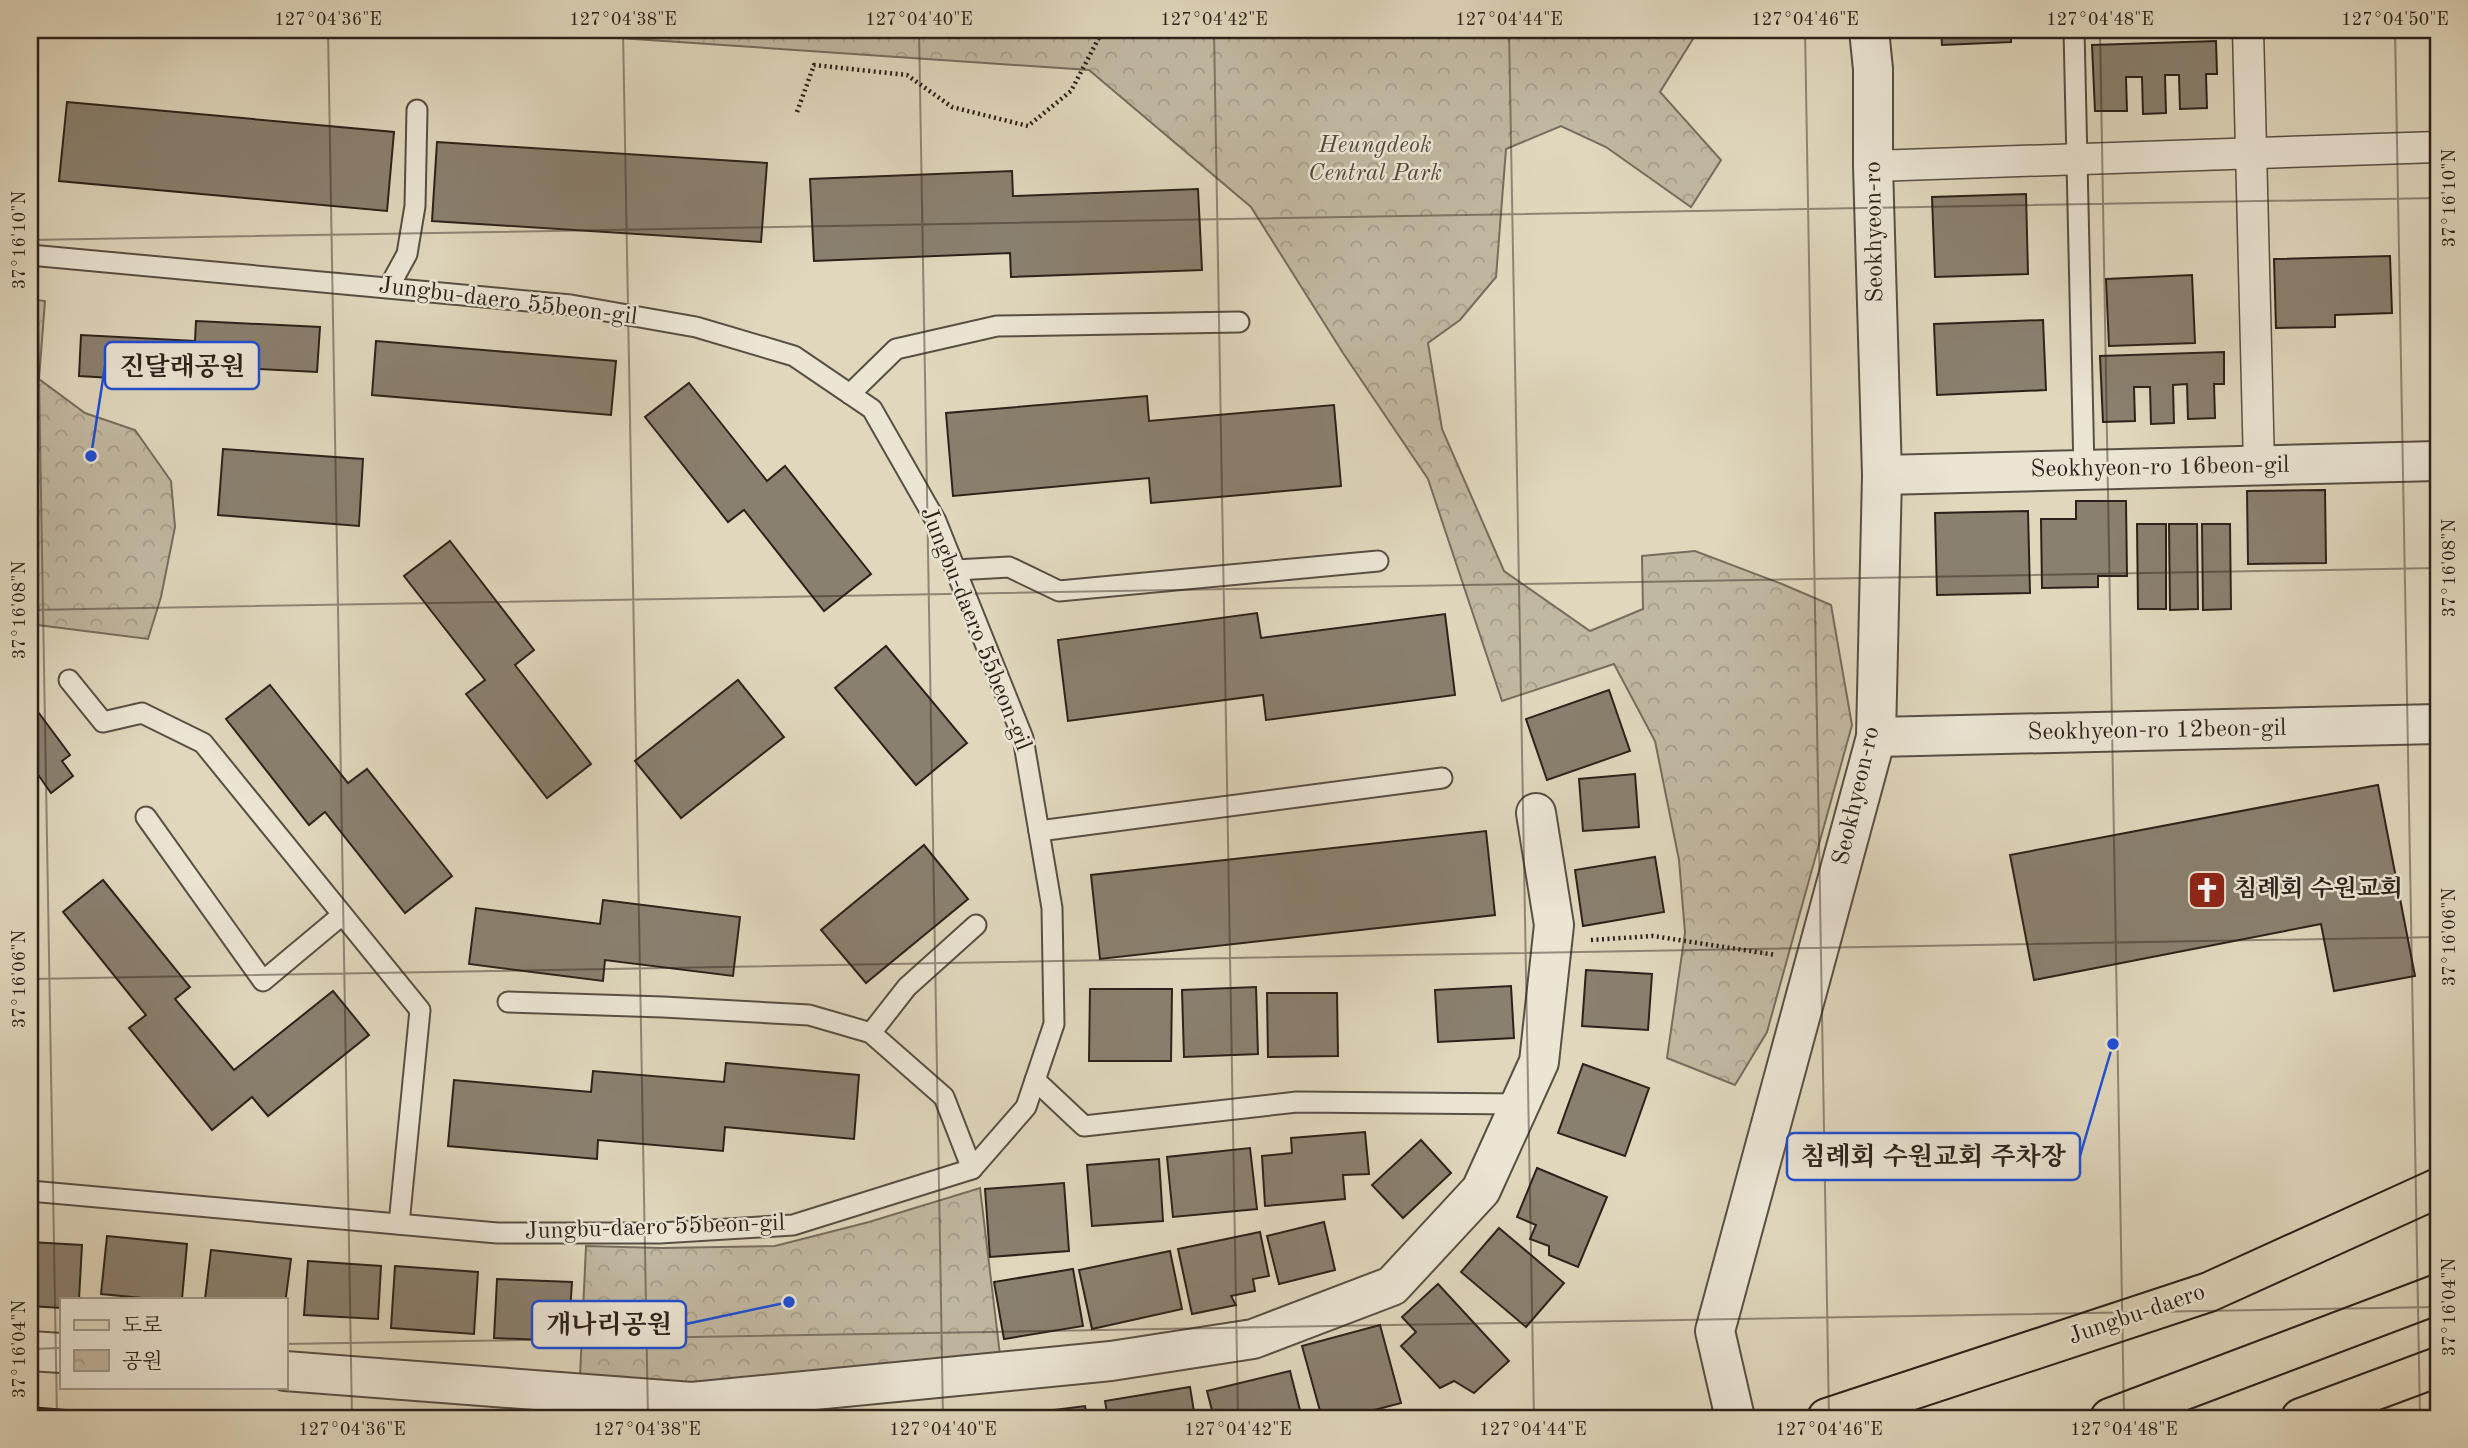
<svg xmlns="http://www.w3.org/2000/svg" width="2468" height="1448" font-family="'Old Standard TT','Noto Serif KR',serif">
	<defs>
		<pattern id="park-crowns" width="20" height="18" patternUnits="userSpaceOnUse" patternTransform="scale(1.75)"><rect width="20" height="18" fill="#c1b8a1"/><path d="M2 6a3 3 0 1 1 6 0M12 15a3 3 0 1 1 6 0" fill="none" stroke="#a69e8a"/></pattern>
	</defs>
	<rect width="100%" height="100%" fill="#e0d7bd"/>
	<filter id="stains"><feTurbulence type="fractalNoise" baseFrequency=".00286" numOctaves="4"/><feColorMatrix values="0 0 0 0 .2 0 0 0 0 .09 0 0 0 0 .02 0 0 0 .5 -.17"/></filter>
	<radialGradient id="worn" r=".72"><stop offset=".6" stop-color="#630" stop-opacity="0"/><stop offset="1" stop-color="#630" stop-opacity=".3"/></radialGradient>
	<g fill="url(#park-crowns)" stroke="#766d5e" stroke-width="2">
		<polygon points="502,30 1693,30 1696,34 1660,92 1721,160 1691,207 1606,147 1561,126 1506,149 1496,277 1460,320 1428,343 1442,429 1504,571 1590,631 1643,609 1642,556 1695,551 1782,584 1831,605 1852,725 1767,1032 1735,1085 1667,1058 1685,933 1679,860 1655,741 1614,664 1502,701 1428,479 1343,353 1251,207 1089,70"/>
		<polygon points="30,299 45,301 39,379 85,413 135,430 171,481 175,527 161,597 148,639 30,624"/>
		<polygon points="980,1188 1000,1355 692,1389 580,1376 586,1246 662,1248 775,1246 869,1222"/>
	</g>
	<g fill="#8a806f" stroke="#2c221b" stroke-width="2">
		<polygon points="1941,30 2011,30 2011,42 1942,45"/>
		<polygon points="2216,41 2217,74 2206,74 2207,108 2180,109 2179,75 2165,75 2166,113 2143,114 2142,77 2126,77 2127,111 2095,111 2092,45"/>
		<polygon points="67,102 394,132 387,211 59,181"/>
		<polygon points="437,142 767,163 761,242 432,221"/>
		<polygon points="1012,171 1013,196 1198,189 1202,270 1011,277 1010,253 814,261 810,179"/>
		<polygon points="2026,194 2028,274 1935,277 1932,197"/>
		<polygon points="2390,256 2392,313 2335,315 2335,327 2276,328 2274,259"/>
		<polygon points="2192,275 2195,343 2109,346 2106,279"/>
		<polygon points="2043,320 2046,390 1937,395 1934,324"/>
		<polygon points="196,321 320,327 317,372 197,366 196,383 79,376 81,335 195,341"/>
		<polygon points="376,341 616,361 611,415 372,395"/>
		<polygon points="2224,352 2224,384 2214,384 2215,418 2188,419 2187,384 2173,385 2174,423 2151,424 2150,387 2134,387 2135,421 2103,422 2100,356"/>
		<polygon points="689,383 767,481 785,466 871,574 824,611 744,510 728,522 645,417"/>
		<polygon points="1147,396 1149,421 1334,405 1341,486 1151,503 1149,478 953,496 946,413"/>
		<polygon points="223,449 363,459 359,526 218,515"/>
		<polygon points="2325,490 2326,563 2248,564 2247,491"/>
		<polygon points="2076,501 2126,501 2127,576 2098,576 2098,587 2042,588 2041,519 2076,519"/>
		<polygon points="2028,511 2030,593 1937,595 1935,513"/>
		<polygon points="2137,524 2166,524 2166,609 2138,609"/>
		<polygon points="2169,524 2197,524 2198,609 2170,610"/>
		<polygon points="2202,524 2230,524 2231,609 2203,610"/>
		<polygon points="450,541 534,650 515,665 591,764 547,798 466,694 485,680 404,576"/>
		<polygon points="1257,613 1261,638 1445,614 1455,695 1266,720 1263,695 1068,721 1058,640"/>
		<polygon points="886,646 967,743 916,785 835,688"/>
		<polygon points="738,680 784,737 681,818 635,761"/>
		<polygon points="270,685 348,783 367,769 452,876 405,913 325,812 309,825 226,719"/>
		<polygon points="1609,690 1630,751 1547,780 1526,719"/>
		<polygon points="30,701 70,755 62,761 73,776 51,793 39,776 30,782"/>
		<polygon points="1635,774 1639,827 1583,831 1579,779"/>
		<polygon points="2378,785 2415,976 2334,991 2321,924 2034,980 2010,855"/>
		<polygon points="1486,831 1495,915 1100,959 1091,875"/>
		<polygon points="924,845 968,899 866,983 821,930"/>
		<polygon points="1655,857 1664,912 1583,926 1575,870"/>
		<polygon points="103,880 190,987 175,999 234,1070 333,991 369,1035 268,1116 252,1097 212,1130 129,1028 146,1015 63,912"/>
		<polygon points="603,900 740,917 733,976 605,960 603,981 469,964 476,908 600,924"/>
		<polygon points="1586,970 1652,974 1648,1030 1582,1026"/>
		<polygon points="1511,986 1514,1038 1438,1042 1435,990"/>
		<polygon points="1256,987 1258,1054 1184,1057 1182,990"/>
		<polygon points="1090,989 1172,989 1171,1061 1089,1061"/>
		<polygon points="1267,993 1337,993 1338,1056 1268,1057"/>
		<polygon points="726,1063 859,1075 854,1139 725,1127 723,1151 598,1140 597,1159 448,1146 454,1080 591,1092 593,1071 724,1082"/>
		<polygon points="1583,1064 1649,1088 1625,1156 1558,1133"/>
		<polygon points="1365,1132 1369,1174 1343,1175 1345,1199 1265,1206 1262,1156 1292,1153 1291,1138"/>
		<polygon points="1421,1140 1451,1173 1403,1218 1372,1185"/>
		<polygon points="1250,1148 1257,1209 1173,1217 1167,1157"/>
		<polygon points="1159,1159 1163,1221 1092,1226 1087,1165"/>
		<polygon points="1537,1168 1607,1197 1578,1267 1549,1255 1549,1246 1530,1239 1536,1225 1517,1217"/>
		<polygon points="1064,1183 1069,1251 990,1257 985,1189"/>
		<polygon points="1324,1222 1335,1270 1279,1284 1267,1236"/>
		<polygon points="1499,1228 1564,1283 1526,1327 1461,1272"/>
		<polygon points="1260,1232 1269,1276 1253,1279 1255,1291 1231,1296 1236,1305 1192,1314 1178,1249"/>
		<polygon points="107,1236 187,1244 182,1299 153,1299 101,1294"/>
		<polygon points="30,1242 82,1245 79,1299 61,1299 61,1308 30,1306"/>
		<polygon points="211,1250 291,1259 285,1304 285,1299 205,1299"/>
		<polygon points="1170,1251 1182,1309 1092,1329 1079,1270"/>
		<polygon points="308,1261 381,1266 378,1319 304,1315"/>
		<polygon points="395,1266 478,1272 474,1334 391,1328"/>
		<polygon points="1073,1269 1083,1326 1004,1339 994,1282"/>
		<polygon points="497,1279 572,1282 568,1341 494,1338"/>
		<polygon points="1438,1284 1509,1361 1474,1393 1454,1381 1440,1388 1401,1346 1416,1332 1402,1317"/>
		<polygon points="1380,1325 1401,1403 1344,1418 1322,1418 1302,1346"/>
		<polygon points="1290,1371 1302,1418 1214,1418 1207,1391"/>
		<polygon points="1190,1387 1195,1418 1108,1418 1105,1401"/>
		<polygon points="1085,1406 1087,1418 1006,1418 1006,1416"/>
		<polygon points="30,1407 101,1413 100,1418 30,1418"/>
		<polygon points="982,1412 983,1418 928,1418"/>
	</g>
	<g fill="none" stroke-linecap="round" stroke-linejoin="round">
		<g stroke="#594f44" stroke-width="23">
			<g id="service">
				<polyline points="2074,30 2084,470"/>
				<polyline points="30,255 571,305 696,327 794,356 872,409 936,521 1023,738 1052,908 1054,1024 1026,1107 972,1169 793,1225 660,1233 497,1233 30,1191"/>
				<polyline points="389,287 407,254 415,206 417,110"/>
				<polyline points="850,394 896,349 997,326 1239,322"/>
				<polyline points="956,570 1009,567 1059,591 1378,561"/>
				<polyline points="69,680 103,722 142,713 203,743 420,1010 399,1224"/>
				<polyline points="146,817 263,981 342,915"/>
				<polyline points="1039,831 1442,778"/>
				<polyline points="508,1002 663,1007 809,1015 871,1033 944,1097 972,1169"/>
				<polyline points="871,1033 907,987 976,925"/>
				<polyline points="1035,1080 1084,1126 1297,1102 1520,1104"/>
			</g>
		</g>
		<g stroke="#594f44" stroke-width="33">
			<g id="pedestrian">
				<polyline points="2248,30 2259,466"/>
				<polyline points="1873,166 2438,147"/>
			</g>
		</g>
		<g stroke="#594f44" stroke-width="42">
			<g id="minor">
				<polyline points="1882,475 2438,461"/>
				<polyline points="1876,737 2438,724"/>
				<polyline points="30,1351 61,1353"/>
				<polyline points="285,1371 692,1402 1111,1361 1253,1339 1392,1286 1481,1190 1539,1062 1554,925 1536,813"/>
				<polyline points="1735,1418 1715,1331 1876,737 1882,475 1873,166 1873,69 1869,30"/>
			</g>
		</g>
		<g stroke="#2c221b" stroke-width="42">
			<g id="primary">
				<polyline points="1827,1418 2209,1292 2438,1188"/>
				<polyline points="2110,1418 2438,1294"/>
				<polyline points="2301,1418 2438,1367"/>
			</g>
		</g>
		<g stroke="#2c221b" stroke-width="4.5" stroke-dasharray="2 3.5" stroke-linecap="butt">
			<polyline points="797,112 814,65 907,75 952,107 1028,126 1071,91 1103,30"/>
			<polyline points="1591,940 1653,936 1776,955"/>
		</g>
		<use href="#service" stroke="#ebe5d4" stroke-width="19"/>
		<use href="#pedestrian" stroke="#ebe5d4" stroke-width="30"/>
		<use href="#minor" stroke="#ebe5d4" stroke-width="38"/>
		<use href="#primary" stroke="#e0d7bd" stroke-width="38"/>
	</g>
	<path fill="none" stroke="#2c221b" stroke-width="2" stroke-opacity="0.45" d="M33,30L57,1418M328,30L352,1418M623,30L648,1418M919,30L943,1418M1214,30L1238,1418M1509,30L1534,1418M1805,30L1829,1418M2100,30L2124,1418M2395,30L2420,1418M30,240L2438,198M30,610L2438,568M30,979L2438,937M285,1344L2438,1307M30,1349L61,1348"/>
	<defs>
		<g id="church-square" transform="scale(2.0125)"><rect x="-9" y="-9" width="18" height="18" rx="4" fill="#8f2418" stroke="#ebe5d4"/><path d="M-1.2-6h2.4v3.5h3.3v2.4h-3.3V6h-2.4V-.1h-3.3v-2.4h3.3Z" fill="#fff"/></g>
	</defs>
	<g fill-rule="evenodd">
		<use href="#church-square" x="2207" y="890"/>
	</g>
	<g text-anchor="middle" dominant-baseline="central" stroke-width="5" stroke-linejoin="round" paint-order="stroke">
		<g font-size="24" font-style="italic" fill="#51483c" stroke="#ebe5d4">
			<text x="1375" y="146">Heungdeok<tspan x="1375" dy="28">Central Park</tspan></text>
		</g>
		<g font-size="24" fill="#2c221b" stroke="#ebe5d4">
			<text transform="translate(1875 232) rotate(-91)">Seokhyeon-ro</text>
			<text transform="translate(508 302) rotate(7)">Jungbu-daero 55beon-gil</text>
			<text transform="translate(2160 468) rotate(-1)">Seokhyeon-ro 16beon-gil</text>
			<text transform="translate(975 629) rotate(68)">Jungbu-daero 55beon-gil</text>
			<text transform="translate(2157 731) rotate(-1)">Seokhyeon-ro 12beon-gil</text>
			<text transform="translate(1857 796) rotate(-77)">Seokhyeon-ro</text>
			<text transform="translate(655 1228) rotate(-2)">Jungbu-daero 55beon-gil</text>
			<text transform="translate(2137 1315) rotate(-19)">Jungbu-daero</text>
		</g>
		<g font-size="24" font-weight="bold" fill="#2c221b" stroke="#ebe5d4" text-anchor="start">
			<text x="2234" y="890">침례회 수원교회</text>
		</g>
	</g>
	<path fill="none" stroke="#1d4ed8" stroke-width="2.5" d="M91 456L105 366M2113 1044L2080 1156M789 1302L686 1324"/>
	<g fill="#1d4ed8" stroke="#ebe5d4" stroke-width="2.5">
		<circle cx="91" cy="456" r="7"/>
		<circle cx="2113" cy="1044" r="7"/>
		<circle cx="789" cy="1302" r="7"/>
	</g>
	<g fill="#ebe5d4" stroke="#1d4ed8" stroke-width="2.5">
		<rect x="105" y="342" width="154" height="47" rx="7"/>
		<rect x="1787" y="1133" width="293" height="47" rx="7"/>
		<rect x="532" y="1301" width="154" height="47" rx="7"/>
	</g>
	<g font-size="26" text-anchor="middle" font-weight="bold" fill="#2c221b">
		<text x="182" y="375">진달래공원</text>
		<text x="1933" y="1165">침례회 수원교회 주차장</text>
		<text x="609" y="1333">개나리공원</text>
	</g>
	<rect width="2468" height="1448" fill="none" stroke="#e0d7bd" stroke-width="77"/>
	<rect x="60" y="1298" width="228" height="91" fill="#ebe5d4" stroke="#9f978a" stroke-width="2"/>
	<rect x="74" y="1320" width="35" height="10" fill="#e0d7bd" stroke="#9f978a" stroke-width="2"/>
	<text x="122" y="1332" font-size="21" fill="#2c221b">도로</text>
	<rect x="74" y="1350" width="35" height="21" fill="url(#park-crowns)" stroke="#9f978a" stroke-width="2"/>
	<text x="122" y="1368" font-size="21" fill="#2c221b">공원</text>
	<rect x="38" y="38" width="2392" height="1372" fill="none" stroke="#2c221b" stroke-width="2.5"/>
	<g font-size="18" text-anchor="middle" fill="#2c221b">
		<text x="328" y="25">127°04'36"E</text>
		<text x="623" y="25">127°04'38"E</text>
		<text x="919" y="25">127°04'40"E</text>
		<text x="1214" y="25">127°04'42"E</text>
		<text x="1509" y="25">127°04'44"E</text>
		<text x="1805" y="25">127°04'46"E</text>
		<text x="2100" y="25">127°04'48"E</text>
		<text x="2395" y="25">127°04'50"E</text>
		<text transform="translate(2449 198) rotate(-90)" y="6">37°16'10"N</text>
		<text transform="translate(19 240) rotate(-90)" y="6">37°16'10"N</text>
		<text transform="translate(2449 568) rotate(-90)" y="6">37°16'08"N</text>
		<text transform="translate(19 610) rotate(-90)" y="6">37°16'08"N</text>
		<text transform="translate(2449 937) rotate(-90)" y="6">37°16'06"N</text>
		<text transform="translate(19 979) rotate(-90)" y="6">37°16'06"N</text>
		<text transform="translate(2449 1307) rotate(-90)" y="6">37°16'04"N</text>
		<text transform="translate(19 1349) rotate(-90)" y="6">37°16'04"N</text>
		<text x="352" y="1435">127°04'36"E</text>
		<text x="647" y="1435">127°04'38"E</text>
		<text x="943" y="1435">127°04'40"E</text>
		<text x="1238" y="1435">127°04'42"E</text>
		<text x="1533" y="1435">127°04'44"E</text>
		<text x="1829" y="1435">127°04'46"E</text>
		<text x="2124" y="1435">127°04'48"E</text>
	</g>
	<rect width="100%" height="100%" filter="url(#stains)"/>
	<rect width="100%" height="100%" fill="url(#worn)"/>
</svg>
